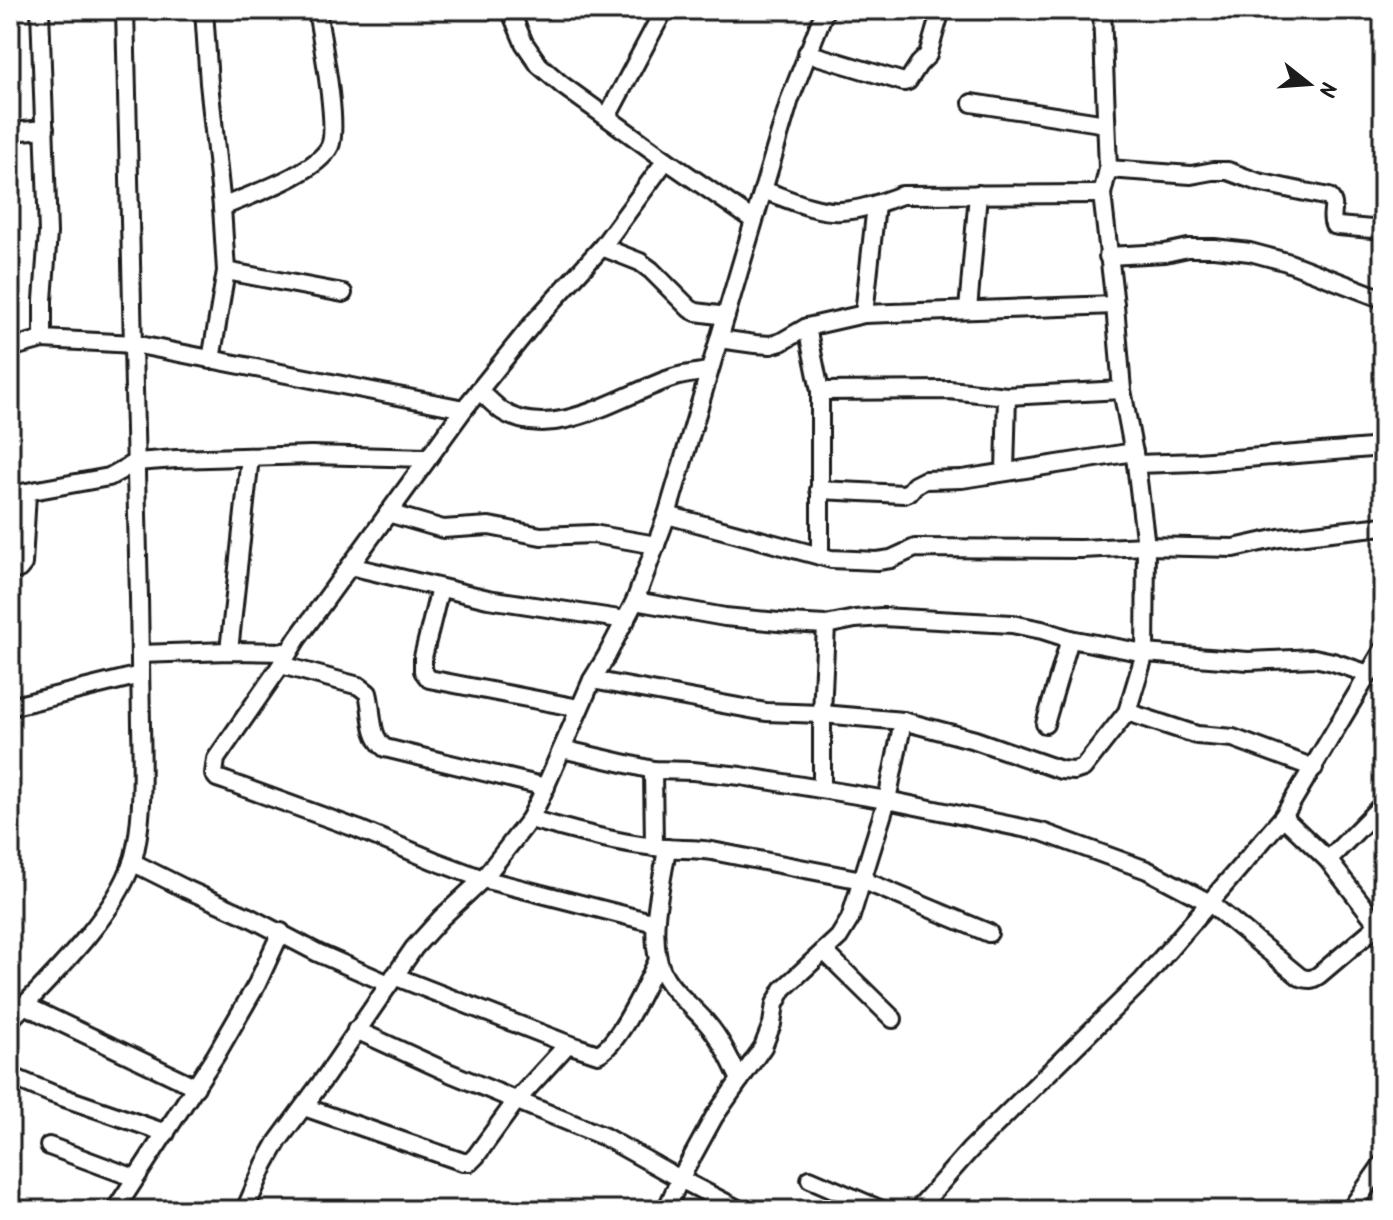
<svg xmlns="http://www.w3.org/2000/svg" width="1393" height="1220" font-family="Kalam,sans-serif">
	<rect width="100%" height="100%" fill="#fff"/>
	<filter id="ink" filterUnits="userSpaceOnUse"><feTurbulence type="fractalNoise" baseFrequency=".0125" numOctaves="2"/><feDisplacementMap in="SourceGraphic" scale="16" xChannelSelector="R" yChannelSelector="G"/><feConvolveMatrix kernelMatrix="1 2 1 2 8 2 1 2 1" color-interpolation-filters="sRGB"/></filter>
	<g filter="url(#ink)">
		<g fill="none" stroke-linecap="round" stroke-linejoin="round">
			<g stroke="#1c1c1c" stroke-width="22">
				<g id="minor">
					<polyline points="40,10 48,233 43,300 43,339 134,344 464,409"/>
					<polyline points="204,10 209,83 222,207 226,271 211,360"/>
					<polyline points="510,10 524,43 539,65 562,85 666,160 753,220"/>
					<polyline points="807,53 904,82 908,81 919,64 928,55 941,10"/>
					<polyline points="972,103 1106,124"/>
					<polyline points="607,117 664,10"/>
					<polyline points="10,132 45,129"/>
					<path d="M1108,169L1191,175L1213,171H1228L1258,182L1329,197C1338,205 1329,215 1334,225L1338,226L1383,230"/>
					<path d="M763,190C786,198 817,213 841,211C862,210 882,202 902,195L1102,194"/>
					<path d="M222,207C250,195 317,173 330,146C339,125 321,36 317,10"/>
					<polyline points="602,247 640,262 651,270 690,309 696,312 726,316"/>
					<polyline points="1108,256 1165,253 1188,248 1214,248 1250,252 1287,262 1383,299"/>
					<polyline points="226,271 343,293"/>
					<polyline points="968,310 978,194"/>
					<polyline points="864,314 876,205"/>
					<polyline points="807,327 820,391 820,556"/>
					<polyline points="719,339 755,344 771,345 781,342 807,327 864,314 1115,305"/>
					<polyline points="10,348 43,339"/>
					<path d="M479,390C486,397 494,405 502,411C553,444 623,394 672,378C684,374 697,373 709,371"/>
					<polyline points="820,391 949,390 1007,396 1122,390"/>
					<polyline points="1136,464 1198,462 1383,447"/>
					<polyline points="1005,471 1007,396"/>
					<polyline points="819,490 904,494 909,492 915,485 925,480 962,479 1134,452"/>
					<polyline points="10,495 109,477 136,462 176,459 311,455 428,458"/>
					<polyline points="388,513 443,529 489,526 541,536 593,534 656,545"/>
					<polyline points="667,515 831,559 877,561 891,559 915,548 1081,549 1146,546 1234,548 1279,538 1383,526"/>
					<polyline points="350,566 488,599 626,620"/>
					<polyline points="10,571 19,569 23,564 27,493"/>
					<polyline points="440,588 423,657 423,671 429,679 579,708"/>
					<polyline points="635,601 725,617 789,623 826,625 855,619 882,617 1012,624 1042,630 1070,639 1145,653 1248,661 1314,658 1333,662 1369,674"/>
					<polyline points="229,651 250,457"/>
					<polyline points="140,654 229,651 288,652"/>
					<path d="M281,665L359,686L368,693C373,711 369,736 385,748L546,787"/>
					<polyline points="592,680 766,712 822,714 903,721 975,740 1061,770 1074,771 1083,768 1127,712 1145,653 1146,546 1136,464 1122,390 1115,305 1102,194 1108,169 1102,10"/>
					<polyline points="10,707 140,675"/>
					<polyline points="1127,712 1197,735 1233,738 1314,768"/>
					<polyline points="1045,724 1070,639"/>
					<path d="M562,749L653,770L693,771L741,776L887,800L1042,832L1147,870L1210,903L1300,977C1308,980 1312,980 1319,975L1378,925"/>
					<polyline points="653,770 654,847"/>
					<polyline points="822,789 822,714 826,625"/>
					<polyline points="1283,817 1328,860 1383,931"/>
					<path d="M530,819C571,830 612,842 655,847C674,850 693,848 712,851L862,880L989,933"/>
					<path d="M667,848C662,884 650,923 658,959C663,986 689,1002 706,1022C721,1039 730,1059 740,1080"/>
					<polyline points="1328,860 1383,804"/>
					<polyline points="132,862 186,889 249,917 318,953 389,984"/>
					<polyline points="655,923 483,879 435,861 358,829 226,781 217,778 214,774 216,759 281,665 297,639 464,409 535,321 602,247 666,160"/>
					<polyline points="824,951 893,1019"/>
					<path d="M394,976L568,1044L598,1054C620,1044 647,982 658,960"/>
					<polyline points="24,1005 196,1087"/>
					<path d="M10,1020C48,980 115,916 132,863C144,824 142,766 141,725C140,682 140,640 139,598C135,402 131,206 125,10"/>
					<polyline points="356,1030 450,1073 605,1137 680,1179 740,1210"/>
					<polyline points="10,1076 53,1094 166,1133"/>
					<polyline points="304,1107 463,1162 470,1162 476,1156 516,1101 568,1044"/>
					<polyline points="49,1146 135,1178"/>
					<polyline points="810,1179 882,1210"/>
					<polyline points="115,1210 216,1055 257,984 281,932"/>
					<polyline points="245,1210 265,1164 278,1141 326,1076 414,948 441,918 483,879 530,819 540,799 592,680 606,657 635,601 667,515 790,99 825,10"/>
					<polyline points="666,1210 680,1179 714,1117 763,1047 772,1024 775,1004 783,989 839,937 850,919 887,800 903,721"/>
					<polyline points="917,1210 970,1150 1143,980 1283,817 1383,650"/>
					<polyline points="1350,1210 1383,1163"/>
				</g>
			</g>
			<use href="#minor" stroke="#fff" stroke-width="16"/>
		</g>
	</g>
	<rect width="1393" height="1220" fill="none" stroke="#fff" stroke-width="40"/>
	<rect x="20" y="20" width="1353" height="1180" fill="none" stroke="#1c1c1c" stroke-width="3" filter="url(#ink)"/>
	<g transform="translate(1309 84) rotate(107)" stroke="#ffffff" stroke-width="6" paint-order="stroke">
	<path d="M0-6L14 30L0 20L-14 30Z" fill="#1c1c1c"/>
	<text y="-12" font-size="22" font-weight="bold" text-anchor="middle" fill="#1c1c1c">N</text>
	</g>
</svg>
